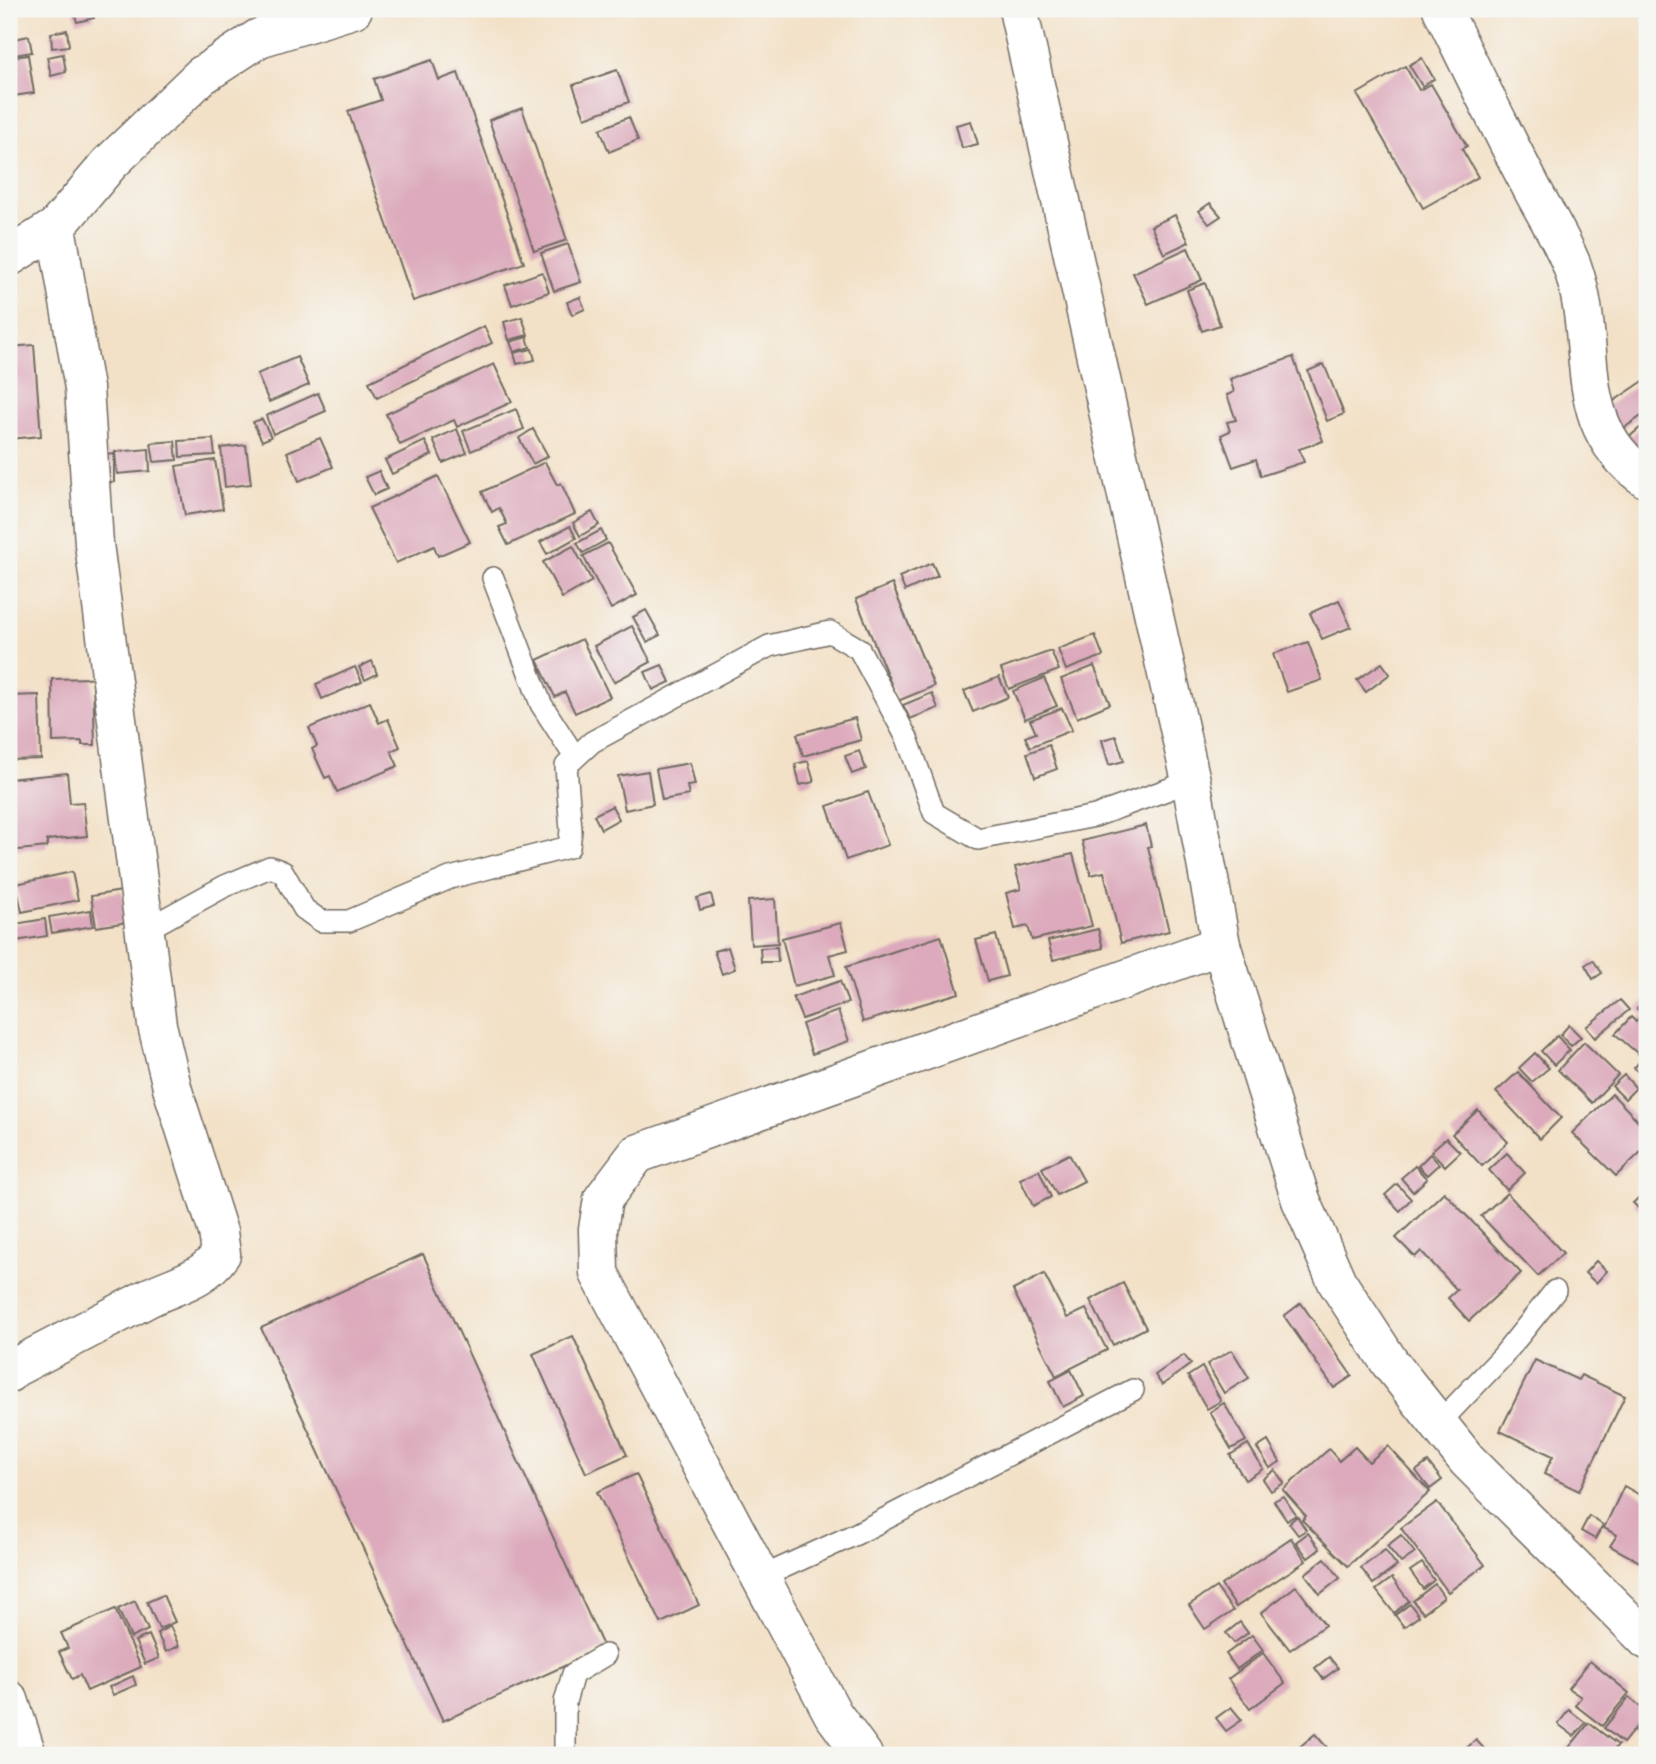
<svg xmlns="http://www.w3.org/2000/svg" width="1656" height="1764" font-family="'IM FELL French Canon',serif">
	<rect width="100%" height="100%" fill="#f6f6f2"/>
	<filter id="ink" filterUnits="userSpaceOnUse"><feTurbulence type="fractalNoise" baseFrequency=".0143" numOctaves="2"/><feDisplacementMap in="SourceGraphic" scale="14" xChannelSelector="R" yChannelSelector="G"/><feConvolveMatrix kernelMatrix="1 2 1 2 8 2 1 2 1" color-interpolation-filters="sRGB"/></filter>
	<filter id="wash" filterUnits="userSpaceOnUse"><feTurbulence type="fractalNoise" baseFrequency=".00686" numOctaves="4" result="noise"/><feDisplacementMap in="SourceGraphic" scale="28" xChannelSelector="R" yChannelSelector="G"/><feGaussianBlur stdDeviation="1.57" result="paint"/><feColorMatrix in="noise" values="0 0 0 0 0 0 0 0 0 0 0 0 0 0 0 0 0 1.4 0 .05"/><feComposite in="paint" operator="in"/></filter>
	<g filter="url(#wash)">
		<rect width="100%" height="100%" fill="#f3e1c7"/>
		<g id="blocks">
			<g fill="#dcaabc">
				<polygon points="73,9 92,9 94,18 77,22"/>
				<polygon points="67,30 69,46 52,48 51,33"/>
				<polygon points="29,36 32,52 9,56 9,40"/>
				<polygon points="63,54 66,72 51,76 47,57"/>
				<polygon points="28,55 34,93 13,96 9,58"/>
				<polygon points="1422,58 1434,79 1422,86 1409,65"/>
				<polygon points="432,60 439,80 458,73 524,263 413,301 348,111 381,100 374,79"/>
				<polygon points="1405,66 1419,90 1431,84 1467,146 1462,149 1478,177 1423,208 1357,94"/>
				<polygon points="617,70 629,102 585,118 573,85"/>
				<polygon points="522,108 567,240 534,251 489,120"/>
				<polygon points="629,117 638,140 609,152 600,129"/>
				<polygon points="971,121 978,144 962,148 956,125"/>
				<polygon points="1210,203 1221,216 1209,224 1199,211"/>
				<polygon points="1175,215 1189,242 1164,254 1151,226"/>
				<polygon points="568,244 581,282 554,291 541,253"/>
				<polygon points="1188,248 1202,280 1148,304 1133,273"/>
				<polygon points="542,272 549,292 512,305 505,285"/>
				<polygon points="1205,283 1220,325 1202,331 1187,290"/>
				<polygon points="580,297 585,309 572,315 567,302"/>
				<polygon points="522,317 528,335 509,340 504,322"/>
				<polygon points="484,326 492,343 377,398 369,382"/>
				<polygon points="527,337 530,347 514,352 510,342"/>
				<polygon points="34,345 41,436 9,439 9,347"/>
				<polygon points="532,349 535,360 517,364 514,353"/>
				<polygon points="297,357 309,385 269,402 257,374"/>
				<polygon points="1293,357 1323,441 1299,449 1304,462 1261,476 1256,459 1233,467 1221,435 1230,431 1227,422 1236,420 1227,395 1234,392 1230,379"/>
				<polygon points="494,364 512,402 457,427 454,420 400,445 386,414"/>
				<polygon points="1324,364 1344,414 1327,421 1308,371"/>
				<polygon points="1645,380 1647,412 1621,430 1605,407"/>
				<polygon points="318,393 326,411 273,434 266,416"/>
				<polygon points="516,409 524,429 471,451 463,431"/>
				<polygon points="262,419 271,437 262,441 253,422"/>
				<polygon points="1647,422 1647,451 1642,455 1628,438"/>
				<polygon points="457,429 467,453 443,463 433,440"/>
				<polygon points="533,429 548,456 533,464 519,438"/>
				<polygon points="320,438 333,467 299,481 287,452"/>
				<polygon points="213,439 215,455 180,457 179,441"/>
				<polygon points="175,441 177,460 154,462 151,443"/>
				<polygon points="425,441 432,455 392,474 385,460"/>
				<polygon points="246,445 251,484 225,487 221,448"/>
				<polygon points="149,449 150,471 117,474 115,452"/>
				<polygon points="102,454 114,454 114,482 103,483"/>
				<polygon points="215,460 223,509 185,515 176,466"/>
				<polygon points="545,462 557,485 561,483 575,514 508,545 499,527 507,524 499,508 492,512 482,492"/>
				<polygon points="379,471 387,489 374,495 365,477"/>
				<polygon points="438,476 470,542 438,556 434,546 396,563 369,508"/>
				<polygon points="592,512 599,525 580,536 573,523"/>
				<polygon points="570,526 576,538 547,554 540,542"/>
				<polygon points="601,530 606,540 583,553 577,543"/>
				<polygon points="608,543 637,595 611,609 583,556"/>
				<polygon points="573,546 592,581 562,598 543,562"/>
				<polygon points="932,563 938,576 905,591 899,577"/>
				<polygon points="892,584 934,686 898,701 856,599"/>
				<polygon points="1339,600 1351,627 1322,639 1310,613"/>
				<polygon points="646,610 660,635 647,642 633,617"/>
				<polygon points="632,626 651,662 614,682 594,646"/>
				<polygon points="1095,635 1103,656 1066,670 1058,649"/>
				<polygon points="582,639 610,697 575,713 565,692 555,697 537,660"/>
				<polygon points="1308,642 1322,680 1287,692 1273,654"/>
				<polygon points="1051,651 1059,670 1009,689 1001,669"/>
				<polygon points="372,661 377,674 365,680 359,667"/>
				<polygon points="1382,663 1390,674 1366,692 1357,680"/>
				<polygon points="662,665 670,682 653,690 645,672"/>
				<polygon points="1094,666 1110,704 1077,718 1061,679"/>
				<polygon points="355,667 362,682 322,699 316,684"/>
				<polygon points="999,677 1008,697 973,712 964,691"/>
				<polygon points="93,678 95,745 82,745 82,741 53,742 52,679"/>
				<polygon points="1044,678 1057,706 1025,719 1013,691"/>
				<polygon points="932,693 938,708 910,719 903,705"/>
				<polygon points="39,695 41,759 9,760 9,696"/>
				<polygon points="370,702 379,723 388,719 400,747 391,751 398,766 337,792 330,776 325,778 312,749 317,746 309,728"/>
				<polygon points="1062,708 1072,730 1030,747 1025,737 1036,733 1030,720"/>
				<polygon points="855,718 861,740 803,756 797,734"/>
				<polygon points="1116,736 1124,761 1109,765 1102,740"/>
				<polygon points="1049,745 1057,769 1035,777 1027,753"/>
				<polygon points="859,751 866,769 852,774 845,756"/>
				<polygon points="808,761 814,782 800,785 795,764"/>
				<polygon points="690,763 695,785 687,786 689,795 662,800 656,769"/>
				<polygon points="648,771 653,804 625,810 618,776"/>
				<polygon points="67,773 70,803 83,802 87,836 47,840 47,847 9,851 9,779"/>
				<polygon points="868,792 888,845 846,860 827,806"/>
				<polygon points="612,806 619,819 601,829 594,815"/>
				<polygon points="1146,825 1151,846 1148,847 1169,931 1121,943 1104,872 1091,875 1082,841"/>
				<polygon points="1073,854 1092,926 1032,940 1028,926 1015,929 1006,893 1021,889 1015,867"/>
				<polygon points="72,872 78,900 22,912 16,884"/>
				<polygon points="122,891 128,922 96,927 91,896"/>
				<polygon points="12,893 18,914 9,916 9,894"/>
				<polygon points="711,894 714,906 700,910 697,898"/>
				<polygon points="775,899 778,943 751,945 748,901"/>
				<polygon points="91,910 93,926 52,933 49,917"/>
				<polygon points="45,919 47,936 9,942 9,925"/>
				<polygon points="841,923 848,950 829,955 835,975 794,986 782,938"/>
				<polygon points="1098,929 1103,948 1053,960 1048,941"/>
				<polygon points="996,935 1007,976 988,981 976,940"/>
				<polygon points="941,936 959,993 863,1022 846,967"/>
				<polygon points="728,947 735,969 722,974 714,951"/>
				<polygon points="777,947 778,962 761,962 760,948"/>
				<polygon points="1593,960 1602,973 1593,979 1585,965"/>
				<polygon points="840,981 848,1003 802,1019 793,997"/>
				<polygon points="1647,998 1647,1080 1634,1068 1643,1058 1615,1034 1631,1017 1636,1022 1643,1014 1637,1009"/>
				<polygon points="1620,1000 1629,1010 1595,1038 1586,1027"/>
				<polygon points="838,1011 849,1041 812,1054 802,1024"/>
				<polygon points="1569,1025 1581,1037 1571,1046 1560,1035"/>
				<polygon points="1557,1036 1570,1050 1554,1065 1541,1051"/>
				<polygon points="1584,1042 1618,1075 1592,1103 1558,1070"/>
				<polygon points="1535,1053 1549,1068 1532,1082 1519,1068"/>
				<polygon points="1518,1072 1561,1118 1540,1139 1496,1092"/>
				<polygon points="1624,1075 1636,1088 1625,1099 1612,1086"/>
				<polygon points="1612,1094 1647,1130 1647,1146 1616,1176 1572,1133"/>
				<polygon points="1478,1110 1508,1142 1482,1166 1452,1134"/>
				<polygon points="1446,1138 1460,1152 1445,1166 1431,1151"/>
				<polygon points="1507,1153 1525,1173 1507,1190 1489,1170"/>
				<polygon points="1069,1154 1084,1181 1057,1195 1042,1168"/>
				<polygon points="1430,1154 1439,1164 1427,1175 1418,1166"/>
				<polygon points="1415,1166 1427,1179 1413,1192 1401,1178"/>
				<polygon points="1039,1170 1051,1197 1033,1206 1020,1179"/>
				<polygon points="1397,1184 1411,1199 1400,1211 1385,1195"/>
				<polygon points="1647,1190 1647,1216 1633,1203"/>
				<polygon points="1444,1192 1521,1273 1469,1321 1448,1298 1457,1290 1421,1251 1415,1257 1396,1238"/>
				<polygon points="1507,1193 1563,1253 1538,1276 1481,1216"/>
				<polygon points="423,1254 604,1648 443,1721 261,1328"/>
				<polygon points="1596,1261 1607,1271 1596,1283 1585,1273"/>
				<polygon points="1044,1274 1067,1318 1086,1309 1107,1350 1056,1376 1013,1290"/>
				<polygon points="1123,1283 1146,1328 1113,1345 1090,1300"/>
				<polygon points="1301,1303 1352,1376 1334,1388 1284,1316"/>
				<polygon points="573,1336 627,1455 586,1473 533,1354"/>
				<polygon points="1232,1350 1249,1378 1224,1393 1207,1364"/>
				<polygon points="1184,1355 1191,1364 1162,1385 1155,1375"/>
				<polygon points="1535,1360 1578,1380 1581,1375 1625,1396 1579,1491 1544,1474 1553,1456 1500,1431"/>
				<polygon points="1202,1367 1221,1401 1207,1409 1188,1376"/>
				<polygon points="1071,1370 1084,1396 1063,1407 1050,1381"/>
				<polygon points="1224,1403 1246,1441 1231,1449 1210,1412"/>
				<polygon points="1268,1441 1280,1462 1270,1468 1257,1448"/>
				<polygon points="1248,1444 1263,1469 1245,1480 1230,1455"/>
				<polygon points="1388,1446 1430,1492 1348,1566 1302,1520 1306,1516 1283,1490 1329,1449 1339,1461 1355,1447 1369,1462"/>
				<polygon points="1428,1462 1442,1480 1430,1489 1416,1471"/>
				<polygon points="1275,1470 1284,1483 1271,1491 1263,1479"/>
				<polygon points="636,1474 699,1605 661,1623 597,1492"/>
				<polygon points="1624,1486 1647,1499 1647,1566 1610,1546 1617,1535 1604,1528"/>
				<polygon points="1283,1496 1296,1515 1287,1520 1274,1501"/>
				<polygon points="1437,1502 1485,1565 1448,1592 1401,1528"/>
				<polygon points="1297,1516 1306,1530 1298,1535 1289,1523"/>
				<polygon points="1589,1516 1603,1525 1595,1539 1581,1531"/>
				<polygon points="1308,1533 1320,1549 1308,1558 1296,1542"/>
				<polygon points="1401,1535 1415,1553 1401,1563 1387,1546"/>
				<polygon points="1291,1538 1306,1561 1236,1607 1221,1585"/>
				<polygon points="1385,1550 1397,1566 1373,1584 1361,1568"/>
				<polygon points="1325,1558 1340,1578 1320,1594 1305,1574"/>
				<polygon points="1422,1563 1434,1580 1423,1589 1410,1571"/>
				<polygon points="1392,1578 1409,1601 1394,1613 1376,1590"/>
				<polygon points="1435,1584 1444,1597 1423,1613 1413,1601"/>
				<polygon points="1296,1586 1325,1625 1290,1650 1261,1613"/>
				<polygon points="1216,1587 1233,1611 1205,1629 1189,1605"/>
				<polygon points="163,1595 175,1622 159,1629 147,1602"/>
				<polygon points="135,1601 148,1630 131,1638 118,1609"/>
				<polygon points="1410,1604 1419,1616 1404,1627 1395,1615"/>
				<polygon points="115,1609 141,1667 87,1691 80,1675 72,1679 59,1652 68,1648 61,1633"/>
				<polygon points="1240,1622 1248,1633 1234,1643 1226,1633"/>
				<polygon points="170,1626 179,1646 166,1652 157,1633"/>
				<polygon points="149,1635 159,1658 145,1664 135,1641"/>
				<polygon points="1252,1635 1263,1650 1237,1669 1226,1654"/>
				<polygon points="1263,1653 1285,1683 1250,1709 1228,1679"/>
				<polygon points="1329,1657 1338,1668 1323,1679 1315,1668"/>
				<polygon points="1590,1661 1629,1693 1602,1726 1575,1705 1581,1697 1568,1688"/>
				<polygon points="133,1676 136,1685 113,1695 109,1687"/>
				<polygon points="1629,1697 1647,1713 1623,1743 1604,1728"/>
				<polygon points="1231,1707 1242,1720 1226,1731 1216,1718"/>
				<polygon points="1569,1710 1586,1723 1574,1736 1558,1724"/>
				<polygon points="1647,1716 1647,1741 1635,1731"/>
				<polygon points="1589,1723 1618,1745 1610,1755 1563,1755"/>
				<polygon points="1315,1734 1331,1752 1328,1755 1290,1755"/>
				<polygon points="1476,1740 1490,1755 1458,1755"/>
			</g>
		</g>
	</g>
	<g filter="url(#ink)">
		<use href="#blocks" fill-opacity="0" stroke="#716b62" stroke-width="2"/>
		<g fill="none" stroke-linecap="round" stroke-linejoin="round">
			<g stroke="#716b62" stroke-width="24">
				<g id="service">
					<polyline points="493,578 541,704 575,757"/>
					<polyline points="145,930 225,886 270,867 283,872 304,909 321,921 349,921 450,878 569,847 571,830 566,766 592,742 769,646 830,632 859,649 907,738 934,813 978,839 1095,816 1191,781"/>
					<polyline points="1438,1424 1502,1357 1555,1291"/>
					<polyline points="762,1577 856,1534 1133,1390"/>
					<polyline points="565,1755 565,1702 573,1674 605,1655"/>
				</g>
			</g>
			<g stroke="#716b62" stroke-width="41">
				<g id="minor">
					<polyline points="1018,9 1191,781 1221,945 1301,1200 1337,1282 1390,1363 1467,1460 1647,1640"/>
					<path d="M1442,9C1470,66 1498,124 1528,181C1542,209 1561,237 1572,266C1601,347 1566,423 1647,479"/>
					<polyline points="9,257 56,227 110,163 201,76 259,38 353,9"/>
					<path d="M9,1373L12,1369C57,1345 103,1322 148,1298C176,1284 202,1281 221,1254L218,1232L173,1091L157,1025L94,544L84,388L56,227"/>
					<polyline points="9,1700 27,1755"/>
					<polyline points="863,1755 833,1714 599,1273 598,1229 603,1199 637,1154 1221,945"/>
				</g>
			</g>
			<use href="#service" stroke="#fff" stroke-width="21"/>
			<use href="#minor" stroke="#fff" stroke-width="38"/>
		</g>
	</g>
	<rect width="1656" height="1764" fill="none" stroke="#f6f6f2" stroke-width="35"/>
</svg>
